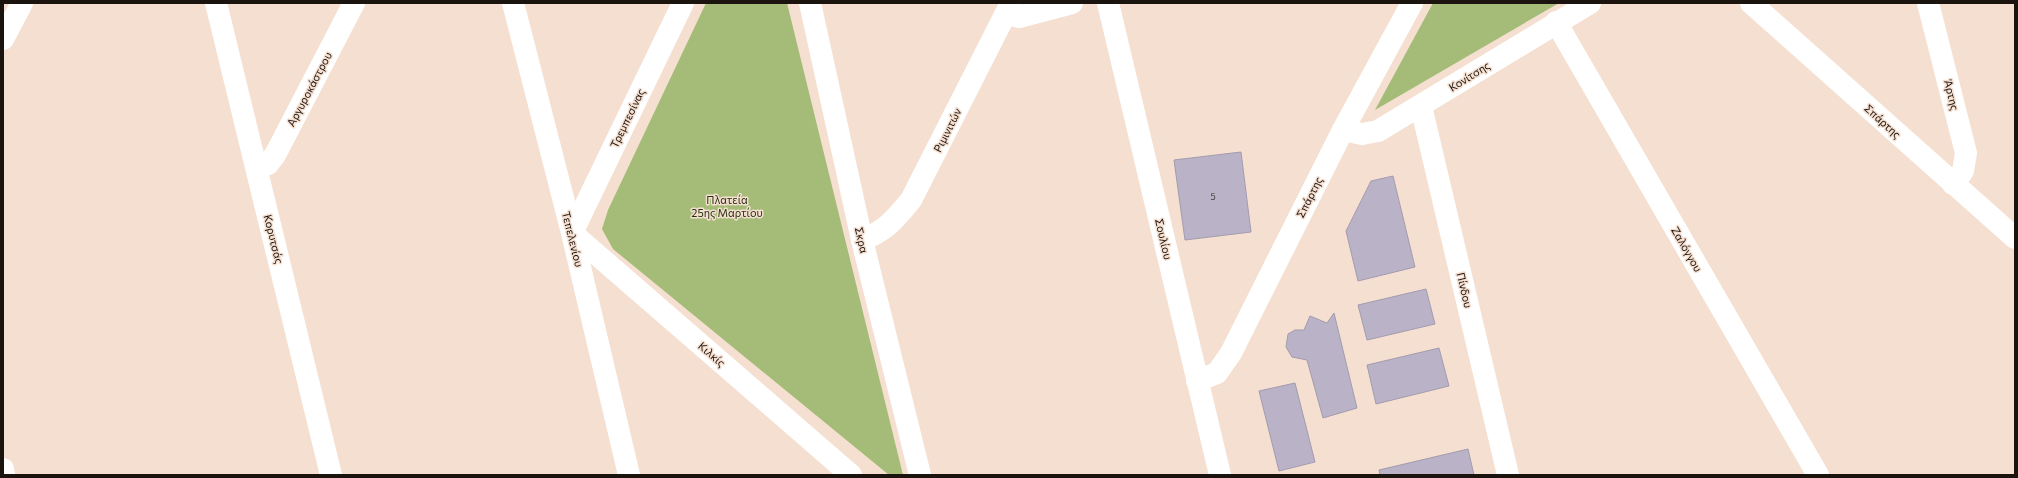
<svg xmlns="http://www.w3.org/2000/svg" width="2018" height="478" font-family="Commissioner,sans-serif">
	<rect width="100%" height="100%" fill="#f5dfd0"/>
	<g fill="#a4bc77">
		<polygon points="706,3 787,3 903,475 889,475 613,249 602,229 608,210"/>
		<polygon points="1433,3 1559,3 1375,110"/>
	</g>
	<g fill="#bab2c7" stroke="#a39baf">
		<polygon points="1241,152 1251,232 1185,240 1174,160"/>
		<polygon points="1393,176 1415,267 1358,281 1346,231 1371,181"/>
		<polygon points="1426,289 1435,324 1367,340 1358,305"/>
		<polygon points="1334,313 1357,408 1323,418 1307,360 1292,357 1286,347 1288,334 1295,330 1304,330 1310,316 1327,323"/>
		<polygon points="1439,348 1449,386 1376,404 1367,365"/>
		<polygon points="1295,383 1315,462 1279,471 1259,391"/>
		<polygon points="1468,449 1474,475 1380,475 1379,470"/>
	</g>
	<g fill="none" stroke-linecap="round" stroke-linejoin="round">
		<g stroke="#fff" stroke-width="22">
			<polyline points="216,3 331,475"/>
			<polyline points="513,3 572,233 629,475"/>
			<polyline points="683,3 572,233 851,475"/>
			<polyline points="810,3 862,240 920,475"/>
			<polyline points="1108,3 1220,475"/>
			<polyline points="1751,3 2015,238"/>
			<polyline points="1928,3 1966,153 1963,171 1953,184"/>
			<polyline points="1006,14 1019,17 1072,3"/>
			<polyline points="1556,22 1818,475"/>
			<polyline points="3,39 22,3"/>
			<polyline points="1421,106 1508,475"/>
			<polyline points="1343,130 1362,134 1378,131 1590,3"/>
			<polyline points="257,169 268,164 275,155 354,3"/>
			<path d="M862,240C886,231 895,219 911,200L1011,3"/>
			<polyline points="1197,381 1217,373 1231,353 1343,130 1412,3"/>
			<polyline points="3,469 4,475"/>
		</g>
	</g>
	<g text-anchor="middle" dominant-baseline="central" stroke-width="3" stroke-linejoin="round" paint-order="stroke">
		<g font-size="9" fill="#423b3c">
			<text x="1213" y="196">5</text>
		</g>
		<g font-size="11" fill="#1a130e" stroke="#f5dfd0">
			<text transform="translate(1469 76) rotate(-32)">Κονίτσης</text>
			<text transform="translate(309 89) rotate(-62)">Αργυροκάστρου</text>
			<text transform="translate(1952 95) rotate(76)">Άρτης</text>
			<text transform="translate(627 118) rotate(-64)">Τρεμπεσίνας</text>
			<text transform="translate(1883 121) rotate(42)">Σπάρτης</text>
			<text transform="translate(947 130) rotate(-63)">Ριμινιτών</text>
			<text transform="translate(1309 197) rotate(-63)">Σπάρτης</text>
			<text transform="translate(274 239) rotate(76)">Κορυτσάς</text>
			<text transform="translate(573 239) rotate(76)">Τεπελενίου</text>
			<text transform="translate(1164 239) rotate(77)">Σουλίου</text>
			<text transform="translate(862 240) rotate(77)">Σκρα</text>
			<text transform="translate(1687 249) rotate(60)">Ζαλόγγου</text>
			<text transform="translate(1465 290) rotate(77)">Πίνδου</text>
			<text transform="translate(712 354) rotate(41)">Κιλκίς</text>
		</g>
		<g font-size="11" fill="#263011" stroke="#f5dfd0">
			<text x="727" y="199">Πλατεία<tspan x="727" dy="13">25ης Μαρτίου</tspan></text>
		</g>
	</g>
	<rect width="2018" height="478" fill="none" stroke="#1a130e" stroke-width="8"/>
</svg>
